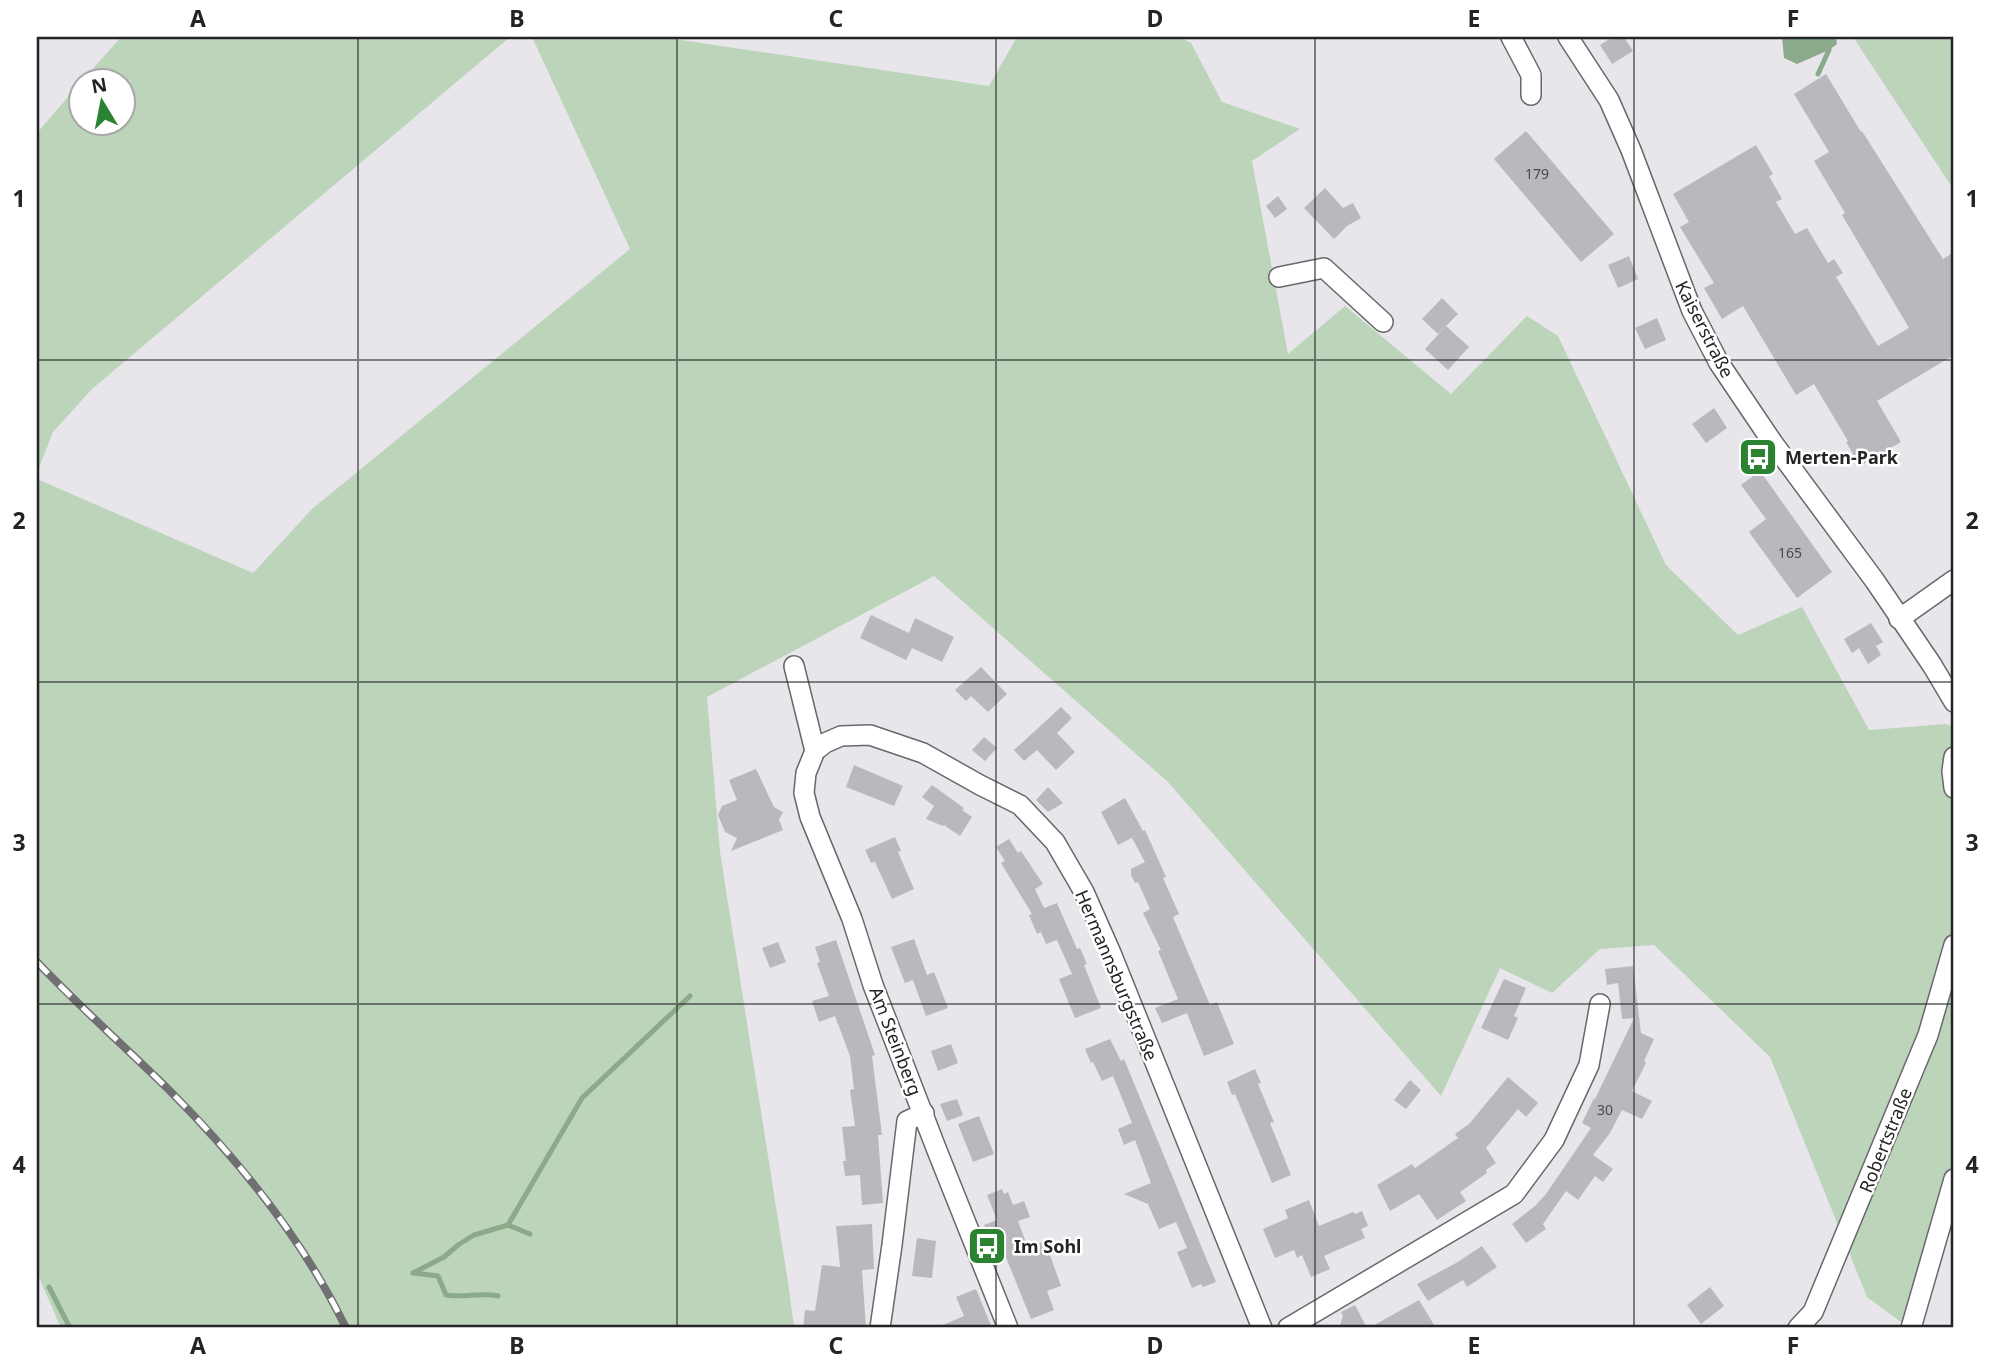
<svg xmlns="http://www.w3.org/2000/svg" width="1991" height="1365" font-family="'Noto Sans',sans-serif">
	<rect width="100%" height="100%" fill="#e8e6eb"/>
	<g fill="#bbd4ba">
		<polygon points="121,37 510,37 92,389 53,432 37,473 37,133 80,83 80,122 122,122 122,80 83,80"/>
		<polygon points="532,37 661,37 989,86 1017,37 1179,37 1191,43 1222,102 1300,129 1252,161 1288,354 1345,306 1451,394 1527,316 1558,336 1666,565 1738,635 1802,607 1869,730 1946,724 1954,728 1954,1179 1909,1328 1867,1297 1770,1057 1654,945 1600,949 1552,993 1500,968 1441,1096 1168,782 934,576 707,697 720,852 789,1289 794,1328 61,1328 37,1273 37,479 253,573 312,509 630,249"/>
		<polygon points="1853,37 1954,37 1954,190"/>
	</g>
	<polygon fill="#8aaa8a" points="1782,37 1836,37 1837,44 1829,50 1797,64 1784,58"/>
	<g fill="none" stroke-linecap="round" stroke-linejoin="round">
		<g stroke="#8aaa8a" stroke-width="5">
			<polyline points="1818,74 1829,50 1829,37"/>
			<polyline points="508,1225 530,1234"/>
			<polyline points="413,1273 444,1257 458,1245 474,1235 508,1225 582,1098 690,996"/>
			<path d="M414,1273L438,1276L446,1295C465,1298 480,1292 498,1296"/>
			<polyline points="49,1287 70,1328"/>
		</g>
	</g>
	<g fill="#bab8be">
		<polygon points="1613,37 1624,37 1633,51 1612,64 1600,45"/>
		<polygon points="1826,74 1861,132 1862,131 1943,259 1954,252 1954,355 1877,401 1901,442 1860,466 1846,442 1848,441 1814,384 1796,395 1743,306 1722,319 1704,288 1714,283 1680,227 1689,222 1673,194 1756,145 1773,174 1769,176 1782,199 1776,202 1795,234 1807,228 1828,263 1834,259 1843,273 1836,277 1878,346 1909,328 1842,215 1845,213 1814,161 1829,152 1794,94"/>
		<polygon points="1526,131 1614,234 1581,262 1494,159"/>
		<polygon points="1325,188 1343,208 1353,203 1361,218 1347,226 1334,239 1304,208"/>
		<polygon points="1278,196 1287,209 1275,218 1266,206"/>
		<polygon points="1629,256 1638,279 1618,288 1608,265"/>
		<polygon points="1442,298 1458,314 1438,334 1422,319"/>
		<polygon points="1657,318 1666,340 1645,349 1635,328"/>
		<polygon points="1446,326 1469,347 1448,370 1425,349"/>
		<polygon points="1714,408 1727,428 1706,443 1692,424"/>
		<polygon points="1760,471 1832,572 1797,598 1749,532 1766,519 1741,485"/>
		<polygon points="871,615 909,633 915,618 954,637 942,662 912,648 906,660 860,638"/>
		<polygon points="1871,623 1883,642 1876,646 1881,655 1868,664 1859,648 1852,653 1844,639"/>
		<polygon points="981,667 1007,694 988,712 971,696 966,701 955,690"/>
		<polygon points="1061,707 1072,718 1057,733 1075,752 1056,770 1037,750 1024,761 1014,750"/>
		<polygon points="984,737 997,748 985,761 972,750"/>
		<polygon points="854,765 903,786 894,806 846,787"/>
		<polygon points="756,769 774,807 783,812 779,820 783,830 731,851 737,838 725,832 718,815 722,806 737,800 729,780"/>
		<polygon points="932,785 964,808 962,810 972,817 960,836 944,825 943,826 926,819 934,806 922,797"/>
		<polygon points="1048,787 1063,803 1048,812 1036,800"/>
		<polygon points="1125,798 1143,831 1145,830 1166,877 1163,878 1179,914 1173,917 1210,1005 1217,1002 1234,1044 1204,1056 1187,1013 1162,1023 1155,1008 1178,999 1158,951 1161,950 1143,913 1150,909 1138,882 1135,883 1131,875 1131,869 1145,862 1132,838 1139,834 1118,845 1101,812"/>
		<polygon points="895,837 901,851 898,852 914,889 892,899 875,862 871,863 865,850"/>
		<polygon points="1009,839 1018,853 1021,851 1043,884 1035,889 1044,908 1057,903 1077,949 1080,948 1087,964 1084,965 1101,1008 1075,1018 1059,979 1072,974 1057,940 1046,944 1041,932 1037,934 1029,915 1032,914 1001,863 1005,861 996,847"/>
		<polygon points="914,939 927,975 934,972 948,1008 926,1016 913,980 905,983 891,947"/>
		<polygon points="836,940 875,1055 872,1056 882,1135 878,1135 883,1203 862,1205 860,1175 845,1176 843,1161 846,1161 842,1127 855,1126 850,1090 854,1089 850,1056 835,1016 819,1022 812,1001 829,996 817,963 820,962 815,947"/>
		<polygon points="778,942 786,962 770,968 762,948"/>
		<polygon points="1633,966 1641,1033 1654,1039 1644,1061 1646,1063 1632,1091 1652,1101 1642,1119 1622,1110 1610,1133 1593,1155 1613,1169 1603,1182 1595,1176 1578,1200 1566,1191 1543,1224 1546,1229 1526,1243 1512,1224 1535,1206 1546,1194 1591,1128 1582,1123 1594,1098 1595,1099 1634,1018 1622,1019 1618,983 1607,985 1605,969"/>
		<polygon points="1504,979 1526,988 1514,1016 1518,1018 1508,1040 1481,1028"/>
		<polygon points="1110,1039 1121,1061 1124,1059 1216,1282 1203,1287 1201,1284 1192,1288 1177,1252 1187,1248 1176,1222 1159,1229 1148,1204 1124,1194 1151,1183 1135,1140 1124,1145 1118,1129 1132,1123 1113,1076 1102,1081 1093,1062 1091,1063 1085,1049"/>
		<polygon points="951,1044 958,1063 938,1071 931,1051"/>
		<polygon points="1255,1069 1261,1083 1258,1084 1274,1122 1270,1123 1291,1175 1272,1183 1235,1094 1232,1095 1227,1082"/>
		<polygon points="1508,1077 1538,1103 1526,1117 1518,1109 1486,1148 1496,1163 1486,1170 1487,1173 1460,1192 1466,1201 1437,1220 1419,1194 1390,1211 1377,1185 1412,1164 1415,1168 1458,1138 1455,1134 1469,1124"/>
		<polygon points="1410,1080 1421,1090 1406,1109 1394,1100"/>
		<polygon points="957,1099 963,1115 947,1121 940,1104"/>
		<polygon points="979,1116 994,1154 973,1162 958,1124"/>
		<polygon points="1002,1189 1004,1194 1008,1192 1013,1205 1024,1201 1030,1217 1018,1221 1028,1248 1045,1241 1061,1286 1047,1291 1054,1310 1031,1319 999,1240 991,1243 984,1225 997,1220 987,1195"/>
		<polygon points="1309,1200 1319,1226 1353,1212 1355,1214 1362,1211 1368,1226 1361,1229 1365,1238 1324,1256 1330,1269 1311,1277 1302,1255 1297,1258 1294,1250 1275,1258 1263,1229 1288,1218 1285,1210"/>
		<polygon points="872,1224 874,1269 862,1270 866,1328 803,1328 805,1310 815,1311 822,1265 840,1267 836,1226"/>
		<polygon points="917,1238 936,1241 932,1278 912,1276"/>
		<polygon points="1482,1246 1497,1267 1467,1287 1463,1280 1428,1301 1417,1284 1456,1263"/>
		<polygon points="1710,1287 1724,1306 1701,1324 1687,1305"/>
		<polygon points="976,1289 992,1328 936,1328 964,1316 956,1297"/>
		<polygon points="1419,1300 1436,1328 1369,1328"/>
		<polygon points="1355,1305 1367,1328 1339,1328 1343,1316 1341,1312"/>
	</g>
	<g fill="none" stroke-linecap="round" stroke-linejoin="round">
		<g stroke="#69676c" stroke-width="22">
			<g id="minor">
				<polyline points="1511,37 1531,75 1531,95"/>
				<polyline points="1568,37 1609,100 1631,150 1692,311 1719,363 1773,443 1875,581 1932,665 1954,702"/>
				<polyline points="1279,277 1324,268 1383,322"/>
				<polyline points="1899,619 1954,580"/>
				<polyline points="794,666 815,751"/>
				<polyline points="1954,757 1952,771 1954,788"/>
				<polyline points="880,1328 892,1245 907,1121 924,1113"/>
				<polyline points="1008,1328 938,1153 873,985 852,919 810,817 804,793 806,773 815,751 825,743 841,736 870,735 923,753 980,785 1020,805 1055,842 1084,892 1111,953 1262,1328"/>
				<polyline points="1288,1328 1514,1194 1554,1140 1589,1065 1600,1004"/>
				<polyline points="1798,1328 1813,1312 1928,1035 1954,945"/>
				<polyline points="1911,1328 1954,1179"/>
			</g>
		</g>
		<use href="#minor" stroke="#fff" stroke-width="19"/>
		<g stroke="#706f72" stroke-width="8">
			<path id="rail" d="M37,962C79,1006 124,1046 168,1089C238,1159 303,1239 346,1328"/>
		</g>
		<use href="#rail" stroke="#fff" stroke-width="5" stroke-dasharray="16" stroke-linecap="butt"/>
	</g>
	<path fill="none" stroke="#242325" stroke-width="2" stroke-opacity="0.55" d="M358,37V1328M677,37V1328M996,37V1328M1315,37V1328M1634,37V1328M37,360H1954M37,682H1954M37,1004H1954"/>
	<defs>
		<g id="bus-square" transform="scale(2.0125)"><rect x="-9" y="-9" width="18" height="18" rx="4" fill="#2b8332" stroke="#fff"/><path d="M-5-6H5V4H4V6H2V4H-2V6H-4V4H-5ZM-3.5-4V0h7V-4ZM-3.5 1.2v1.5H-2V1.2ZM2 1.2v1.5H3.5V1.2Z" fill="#fff"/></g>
	</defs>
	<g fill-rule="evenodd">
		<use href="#bus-square" x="1758" y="457"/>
		<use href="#bus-square" x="987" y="1246"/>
	</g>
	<g text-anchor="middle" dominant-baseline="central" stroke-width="5" stroke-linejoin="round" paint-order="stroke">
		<g font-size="14" fill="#4a484b">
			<text x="1537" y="173">179</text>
			<text x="1790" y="552">165</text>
			<text x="1605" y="1109">30</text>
		</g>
		<g font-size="18" fill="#242325" stroke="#fff">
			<text transform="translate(1705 329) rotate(63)">Kaiserstraße</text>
			<text transform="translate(1117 975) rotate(67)">Hermannsburgstraße</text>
			<text transform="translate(896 1041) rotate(69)">Am Steinberg</text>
			<text transform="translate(1885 1140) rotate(-68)">Robertstraße</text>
		</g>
		<g font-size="18" font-weight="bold" fill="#242325" stroke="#fff" text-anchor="start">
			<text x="1785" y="457">Merten-Park</text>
			<text x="1014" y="1246">Im Sohl</text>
		</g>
	</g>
	<rect width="1991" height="1365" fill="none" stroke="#ffffff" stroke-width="77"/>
	<g transform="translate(102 102) rotate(350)"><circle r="33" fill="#ffffff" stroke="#a7a7a8" stroke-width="2"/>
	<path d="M0-5L12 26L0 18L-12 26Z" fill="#2b8332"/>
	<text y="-10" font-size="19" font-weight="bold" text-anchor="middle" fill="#242325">N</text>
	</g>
	<rect x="38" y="38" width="1914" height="1288" fill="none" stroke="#242325" stroke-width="2.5"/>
	<g font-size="23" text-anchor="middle" font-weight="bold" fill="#242325">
		<text x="198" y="27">A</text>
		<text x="517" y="27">B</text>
		<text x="836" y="27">C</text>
		<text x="1155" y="27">D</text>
		<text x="1474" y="27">E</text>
		<text x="1793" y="27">F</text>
		<text x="19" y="207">1</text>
		<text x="1972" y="207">1</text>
		<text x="19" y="529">2</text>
		<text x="1972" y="529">2</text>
		<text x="19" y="851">3</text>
		<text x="1972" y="851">3</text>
		<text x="19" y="1173">4</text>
		<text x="1972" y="1173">4</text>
		<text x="198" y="1354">A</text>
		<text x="517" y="1354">B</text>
		<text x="836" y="1354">C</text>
		<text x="1155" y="1354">D</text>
		<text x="1474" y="1354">E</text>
		<text x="1793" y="1354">F</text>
	</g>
</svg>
